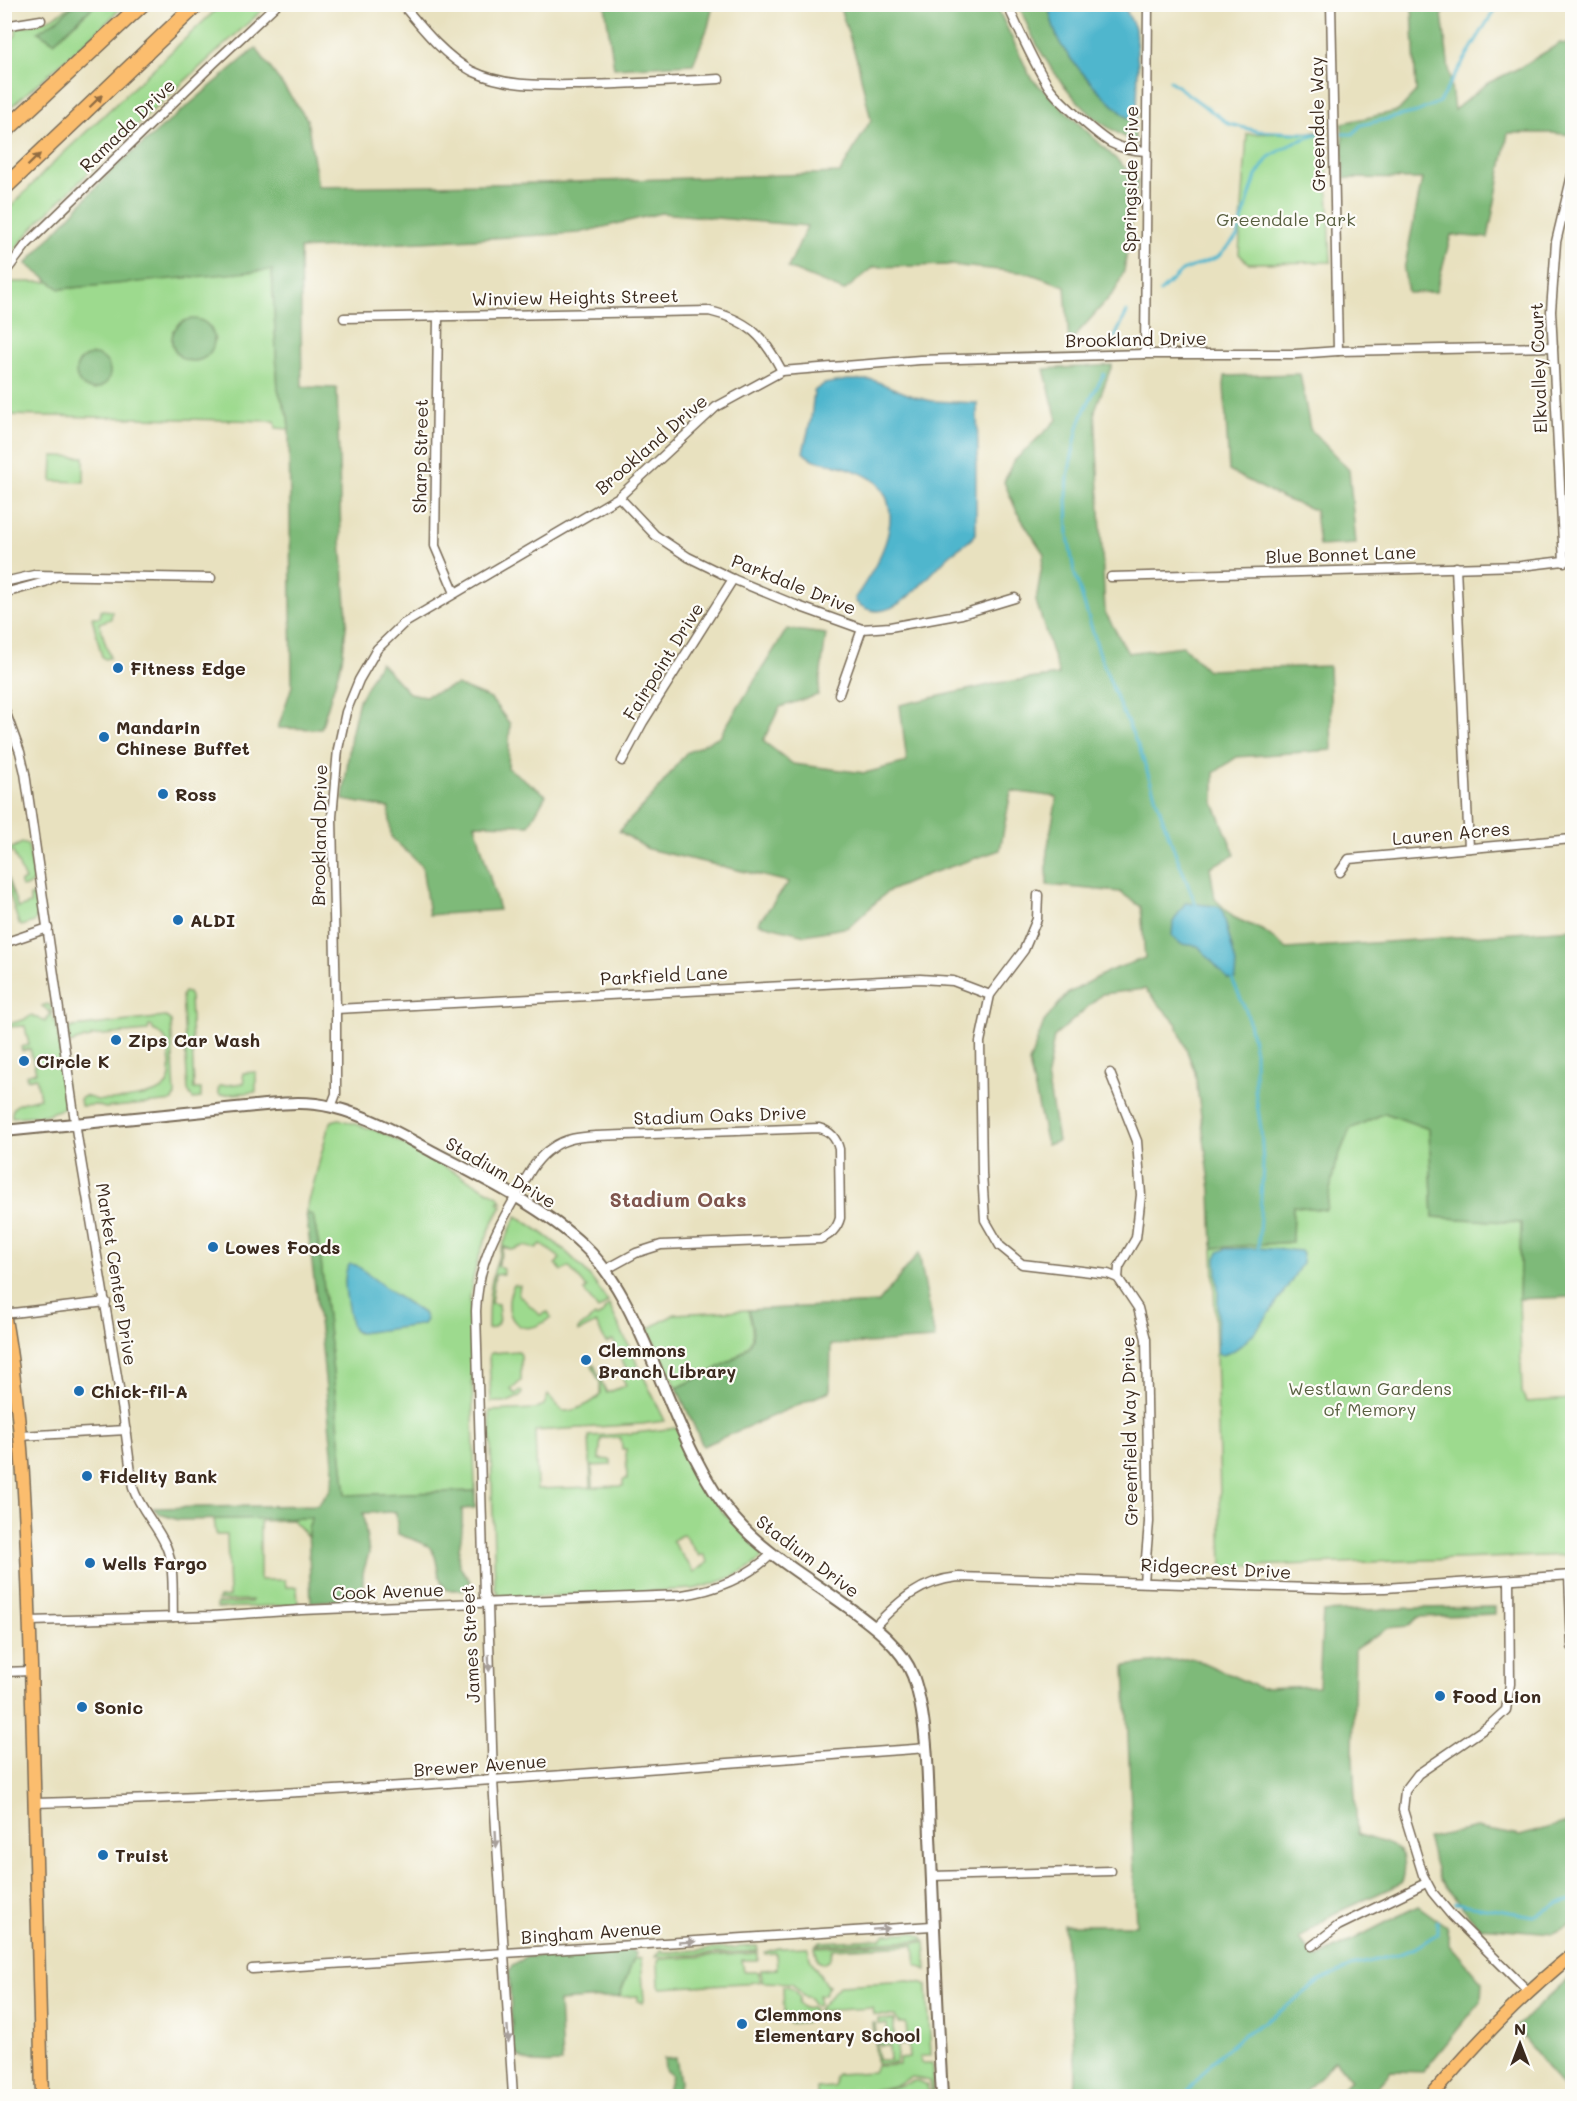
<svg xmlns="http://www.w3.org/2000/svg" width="1577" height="2101" font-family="Mali,sans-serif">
	<rect width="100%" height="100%" fill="#fdfcf7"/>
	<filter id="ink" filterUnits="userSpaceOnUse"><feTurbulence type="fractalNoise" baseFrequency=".0167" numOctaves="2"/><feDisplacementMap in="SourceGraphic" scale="12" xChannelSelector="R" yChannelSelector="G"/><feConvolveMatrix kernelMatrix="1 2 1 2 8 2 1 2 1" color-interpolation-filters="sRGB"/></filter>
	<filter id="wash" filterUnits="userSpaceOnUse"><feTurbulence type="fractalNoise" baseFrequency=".008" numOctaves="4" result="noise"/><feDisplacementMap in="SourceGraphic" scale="24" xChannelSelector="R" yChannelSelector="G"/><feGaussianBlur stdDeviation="1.35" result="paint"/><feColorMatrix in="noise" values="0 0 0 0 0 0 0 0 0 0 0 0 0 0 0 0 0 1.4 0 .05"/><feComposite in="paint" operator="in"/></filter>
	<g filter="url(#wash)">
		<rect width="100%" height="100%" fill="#e8e1bf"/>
		<g fill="#9dda8e" stroke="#6c8256" stroke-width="1.5" fill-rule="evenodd">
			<path d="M71,5H74L58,19L39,32L54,42L95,5H124L98,31L5,112L4,34L10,38L14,37L16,35V28C38,25 54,19 71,5Z"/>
			<polygon points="221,5 268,5 153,110 38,222 5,261 5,213 53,163"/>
			<polygon points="1321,132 1326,136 1331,262 1248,263 1239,254 1247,134"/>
			<path d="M272,269L278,390L288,416L289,429L276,428L275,421L5,415V284L11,282H50L60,289ZM173,330L215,339L210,353L179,356L172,344ZM99,356L108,363L95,390C78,388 71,371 83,358Z"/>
			<polygon points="53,456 84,457 84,482 52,481"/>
			<polygon points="101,610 112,611 111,619 99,623 110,658 105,659 102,657 92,617 100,617"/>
			<polygon points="22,843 28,845 34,878 30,885 22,887 20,883 25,880 13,852 8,853 6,851"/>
			<polygon points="5,871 18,908 30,904 30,896 36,895 39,913 34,922 22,926 19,924 5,880"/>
			<polygon points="184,992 188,993 190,997 194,1089 201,1089 201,1098 193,1099 188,1090 182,995"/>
			<path d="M47,1004L51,1006L53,1021H56L65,1088L64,1108L45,1115L12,1117C10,1101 28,1102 40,1098L36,1077L27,1079L26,1075L36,1072L30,1049L22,1051L21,1047L29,1045L25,1026L5,1027V1025L26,1019L32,1015L45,1022L51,1013L42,1006Z"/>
			<path d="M166,1017L171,1021L175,1095L173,1101L105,1108L96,1105L81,1106L80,1099L85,1096C89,1097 93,1099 98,1100C112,1101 156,1097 165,1087C173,1078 170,1065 169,1055C169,1042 165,1035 153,1030L152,1026H149L148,1031L91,1036V1038L78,1040L71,1044L69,1042V1029L73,1027Z"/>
			<polygon points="256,1072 256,1092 220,1095 218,1092 219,1086 244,1083 243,1073"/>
			<polygon points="1385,1113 1429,1129 1433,1217 1521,1223 1519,1299 1522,1392 1526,1402 1572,1399 1572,1555 1222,1567 1213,1248 1292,1242 1293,1206 1326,1210 1335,1165 1350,1129"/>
			<path d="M339,1119L384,1133L498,1196L503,1203L499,1201L498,1203L502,1206C485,1235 474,1264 470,1297L475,1491L346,1495L320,1252L313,1215L306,1213L328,1128L332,1121ZM345,1280L395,1295L423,1313V1324L357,1333L352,1328Z"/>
			<path d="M517,1216C556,1241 583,1262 608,1302L598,1310L584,1291L587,1288L569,1267L562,1271L556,1264L560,1258L541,1244L536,1249L524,1246L512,1250L504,1247L497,1266L503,1269V1274L495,1275L491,1303L498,1304C499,1315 502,1328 488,1329C487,1284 496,1255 517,1216Z"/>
			<path d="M514,1285L520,1286L518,1294L540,1315L548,1312L551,1317C518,1345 499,1312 514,1285Z"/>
			<path d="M609,1305L665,1421L642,1424L535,1431L537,1489L591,1487L589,1436L627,1434L676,1428L721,1510L764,1556C744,1575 719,1583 694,1589L499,1599L493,1595L498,1594V1592L495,1589L490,1411L535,1409L544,1405L548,1395L563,1411C574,1412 594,1403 600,1394V1383L592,1366L594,1365L607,1393L626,1385L622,1377L628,1373L613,1340L606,1343L596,1323L578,1332V1329L595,1316L597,1318L604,1312V1310ZM601,1438H621L622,1449H626L627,1479L623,1480V1486L593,1487L592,1466L611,1465V1460L599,1459ZM683,1534L699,1556L703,1554L708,1562L694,1572L672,1541Z"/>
			<path d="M748,1310C751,1319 754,1329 752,1338C748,1358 695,1379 677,1388L648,1329L675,1314Z"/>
			<polygon points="518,1351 521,1355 521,1381 511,1390 516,1394 520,1390 522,1392 521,1396 508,1402 491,1402 489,1355 492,1353"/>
			<polygon points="297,1517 312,1518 308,1529 308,1537 292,1520 260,1521 260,1580 285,1580 286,1587 297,1587 298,1605 217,1608 217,1604 251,1602 252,1600 217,1601 219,1598 229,1597 227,1535 216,1535 214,1518"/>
			<polygon points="914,1932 923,1937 924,1940 815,1945 820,1942 881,1939 885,1934"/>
			<polygon points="925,1942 927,1970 916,1965 914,1945 833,1949 829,1960 823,1963 818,1960 815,1947"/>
			<polygon points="757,1946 758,1951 655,1957 661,1949 663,1952 670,1952"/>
			<polygon points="808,1947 810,1959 826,1985 829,1985 824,1995 819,1995 819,2003 817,2006 812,2003 811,1998 803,1996 792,1983 762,1982 761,1970 777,1969 776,1953 765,1954 765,1952 779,1948"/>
			<polygon points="758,1953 758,1960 742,1960 744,1972 759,1972 759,1982 661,1988 659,1986 658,1961 660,1959"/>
			<polygon points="641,1958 644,2000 642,2003 638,2001 638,1996 619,1997 633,1959"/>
			<polygon points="909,1981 923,1983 927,1986 931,2055 920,2057 921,2063 932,2063 933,2096 932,2096 929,2081 912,2077 893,2086 846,2096 817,2096 817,2088 833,2087 835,2085 835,2077 837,2074 873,2072 876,2066 899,2065 899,2059 909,2058 908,2045 898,2045 896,2063 876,2064 875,2043 877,2043 878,2060 890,2060 889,2046 880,2046 879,2040 875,2040 873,2023 875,2023 876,2037 878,2038 888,2037 887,2024 878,2024 878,2019 894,2020 894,2036 897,2037 907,2036 906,2023 898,2023 895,2016 873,2015 872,2008 817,2011 840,1985"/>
			<path d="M783,1986C792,1985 795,1992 800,1998L799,2003L803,2008L811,2007L814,2009L809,2015L806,2016V2022L789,2023L784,2015Z"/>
			<polygon points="914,2081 919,2081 927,2085 929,2096 864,2096"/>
		</g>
		<g fill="#7eba79" stroke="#5c724c" stroke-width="1.5">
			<polygon points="74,5 95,5 54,42 38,32 58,19"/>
			<polygon points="605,5 605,4 713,5 708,27 693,64 614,68"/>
			<polygon points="839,5 996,5 1031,78 1138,180 1124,271 1115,291 1069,343 1065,286 1028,273 950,265 874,267 844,291 788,268 807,226 661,213 579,233 300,249 302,387 337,388 341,540 347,619 342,660 321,729 278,728 292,686 289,429 288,416 278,390 272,270 60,289 26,264 112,170 256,48 307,119 318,187 542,183 840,173 871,120 857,60"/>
			<path d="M1019,5H1048C1051,17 1054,29 1059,41C1070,62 1113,108 1133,121L1136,144C1123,136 1108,128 1096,119C1061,88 1035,48 1019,5Z"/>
			<polygon points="1412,5 1446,5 1442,14 1454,110 1488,83 1521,67 1560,43 1572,45 1572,135 1552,133 1508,133 1488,238 1451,235 1436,292 1408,293 1404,270 1422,179 1344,178 1342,123 1398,111 1416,92"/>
			<circle cx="193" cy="340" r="21"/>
			<circle cx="93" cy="372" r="17"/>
			<polygon points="1112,365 1095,410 1105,612 1128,653 1183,646 1207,670 1329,666 1332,750 1237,757 1214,773 1214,803 1235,855 1210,867 1215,899 1233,917 1264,931 1287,949 1572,929 1572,1297 1519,1299 1521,1223 1433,1217 1429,1129 1385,1113 1350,1129 1335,1165 1326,1210 1293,1206 1292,1242 1213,1248 1211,1190 1195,1072 1176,1023 1145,989 1102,994 1054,1037 1047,1076 1058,1141 1047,1145 1029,1063 1044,1022 1067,994 1109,971 1145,958 1141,907 1120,892 1047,885 1047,851 1057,797 1011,791 1000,850 926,875 887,892 849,927 805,935 758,923 789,882 648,849 619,831 651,798 686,753 720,736 787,629 826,634 818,695 780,707 763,741 793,764 865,773 907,762 900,705 998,683 1059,675 1036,601 1044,554 1018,514 1004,482 1013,462 1057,420 1044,369"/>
			<polygon points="1300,374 1310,429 1349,470 1356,544 1319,546 1315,510 1284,499 1229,471 1224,385 1225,376"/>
			<polygon points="380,662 409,693 425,696 457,685 491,699 510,724 508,768 546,795 529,825 475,824 499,910 429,915 422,866 391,837 389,808 343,800 351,735 359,700"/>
			<path d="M306,1213L313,1215L320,1252L346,1495L475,1491V1508L462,1509C462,1518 463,1529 461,1538C457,1560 455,1562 470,1581L463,1590H447C433,1575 441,1558 429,1547C422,1541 406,1538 398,1534L396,1512L363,1513L369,1553L363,1573V1594L361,1598L311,1602L308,1529L312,1518L178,1520L160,1514L153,1508L318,1505L330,1490L334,1473L321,1338Z"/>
			<path d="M919,1253L935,1339L831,1345L830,1391L703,1446L677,1388C695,1379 748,1358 752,1338C754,1329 751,1319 748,1310L878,1303Z"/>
			<path d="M1495,1607V1614L1419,1617L1408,1626L1388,1628L1355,1649L1353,1757L1357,1834C1385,1845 1414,1843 1402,1883L1333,1914L1299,1939L1317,1958L1418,1906L1446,1926L1450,1945L1482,1982L1481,2001L1423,2072L1391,2071L1369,2096H1335L1351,2080L1335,2060L1301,2096H1075L1076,2073L1064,1925H1136L1125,1666L1193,1658L1260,1688L1319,1686L1323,1612L1413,1608Z"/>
			<polygon points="1572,1823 1572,1924 1554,1933 1479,1927 1439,1879 1427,1838 1477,1828 1521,1836 1560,1824"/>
			<path d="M630,1950L636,1953L619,1997L559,2001L562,2063C544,2063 521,2068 513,2047L509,1972L512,1965L527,1957Z"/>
			<polygon points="1572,1975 1572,2096 1569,2096 1516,2027"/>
			<polygon points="676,2058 680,2081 678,2096 666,2096 671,2075 665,2070 664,2059"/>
		</g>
		<g fill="#4fb6cd" stroke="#457076" stroke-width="1.5">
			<path d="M1048,5H1118L1126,10L1135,28L1138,66L1137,117L1133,121C1113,108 1070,62 1059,41C1053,29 1051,17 1048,5Z"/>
			<path d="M847,380H873L915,397L932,401L977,403L978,457L976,463V534C969,543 958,548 950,555C927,575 890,633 856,602L855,598C875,569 908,518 878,484C870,476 852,469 841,466C828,462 812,463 803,452L811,419L814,391L824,384Z"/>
			<polygon points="1185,903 1217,906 1222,909 1236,963 1235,979 1228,979 1198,946 1181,944 1172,936 1173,922"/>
			<path d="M1258,1248L1301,1251L1303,1254L1302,1263C1287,1287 1249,1355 1219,1355L1217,1351L1218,1293L1216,1258L1219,1252L1226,1249Z"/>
			<path d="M350,1264L356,1265L395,1295L423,1313L426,1320L423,1324L419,1325L360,1333L354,1331L351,1325C349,1309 339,1275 350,1264Z"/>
		</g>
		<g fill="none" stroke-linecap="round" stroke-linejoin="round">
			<g stroke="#4fb6cd" stroke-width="3">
				<polyline points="1170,81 1229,124 1257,131 1317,134"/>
				<polyline points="1342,134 1353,134 1361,125 1417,112 1439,102 1498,4"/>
				<polyline points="1160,292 1182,271 1218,257 1237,237 1256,176 1269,157 1295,142 1319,134"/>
				<polyline points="1113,341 1127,312"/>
				<polyline points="1104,374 1085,409 1078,427 1068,476 1067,494 1068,536 1074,571 1101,658 1119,704 1140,750 1168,834 1196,905"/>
				<polyline points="1232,979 1247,1013 1255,1052 1255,1090 1261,1129 1263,1164 1258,1252"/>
				<polyline points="1455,1903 1534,1916 1558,1904 1572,1900"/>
				<polyline points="1184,2096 1211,2063 1243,2035 1274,2016 1320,1981 1355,1965 1397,1955 1415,1948 1437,1934 1437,1921"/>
			</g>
		</g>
	</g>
	<g filter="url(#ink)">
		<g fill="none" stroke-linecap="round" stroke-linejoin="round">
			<g stroke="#786a56" stroke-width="11">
				<g id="minor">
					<path d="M402,4C422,28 444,56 472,71C507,88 547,85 585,85C630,84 674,81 719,79"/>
					<path d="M1007,4C1020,32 1032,61 1049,87C1058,100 1097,135 1111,143C1122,149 1134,150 1146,151"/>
					<polyline points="1331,4 1338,351"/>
					<polyline points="4,26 41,20"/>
					<polyline points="4,274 26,245 214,63 277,4"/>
					<polyline points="438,316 435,546 455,593"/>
					<path d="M344,318L709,311C748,320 764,336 782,371"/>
					<polyline points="1145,354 1148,4"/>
					<polyline points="619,497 655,535 688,557 733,579 798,606 862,629 890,627 962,614 1015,598"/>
					<polyline points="1564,562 1551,311 1556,242 1572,175"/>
					<polyline points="1456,567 1469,848"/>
					<polyline points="1111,577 1521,566 1572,560"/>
					<polyline points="4,582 34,575 211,578"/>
					<polyline points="4,593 45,582 56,576"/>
					<polyline points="839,694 862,629"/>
					<path d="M4,708L20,752L25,773L78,1142L123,1412L133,1488C140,1509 157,1525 166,1546C175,1567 172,1594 173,1617"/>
					<polyline points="622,761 643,722 733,579"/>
					<polyline points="1340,872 1349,859 1572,839"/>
					<polyline points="1038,895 1037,919 1024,950 990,995 980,1042 982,1173 985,1220 1000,1246 1022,1264 1108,1274 1118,1278 1138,1308 1146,1339 1149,1522 1144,1582"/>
					<polyline points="4,943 48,928"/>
					<polyline points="336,1009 920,979 953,981 990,995"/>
					<polyline points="1110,1073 1137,1141 1141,1195 1136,1238 1119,1267 1118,1278"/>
					<polyline points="331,1107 336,1094 336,1009 332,817 338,749 346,712 359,680 377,649 403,624 619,497 716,407 782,371 920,360 1145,354 1296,354 1338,351 1553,347"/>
					<polyline points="4,1314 106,1302"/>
					<polyline points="20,1436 126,1430"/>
					<polyline points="1569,1576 1572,1647"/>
					<polyline points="1509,1580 1510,1684 1506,1710 1491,1724 1418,1774 1405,1791 1403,1810 1423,1875 1432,1892 1452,1916 1528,1991"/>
					<path d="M30,1621L212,1616L301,1610L682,1595C717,1590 747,1578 773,1553"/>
					<path d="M874,1627C899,1601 920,1581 958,1577L1345,1589L1385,1588L1572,1575"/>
					<polyline points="4,1672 31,1671"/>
					<path d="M35,1803C333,1795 629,1770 926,1748"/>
					<polyline points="932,1876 1111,1871"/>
					<polyline points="1312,1946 1338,1926 1426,1883"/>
					<polyline points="252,1969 932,1926"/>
					<path d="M513,2096L493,1781L488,1604L484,1595L476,1311C478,1263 495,1232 519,1191C528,1175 536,1158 552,1148C565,1138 580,1137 596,1136L819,1128C830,1131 836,1137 839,1149L840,1218C837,1229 831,1235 820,1239L661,1245L636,1253L605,1270"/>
				</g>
			</g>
			<g stroke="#786a56" stroke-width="14">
				<path id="tertiary" d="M4,1131L265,1105C287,1103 309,1101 332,1107C369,1116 402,1135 435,1153C483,1178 544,1208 583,1245C599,1260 612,1278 623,1298C661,1366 684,1460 734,1518C764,1553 808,1578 845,1605C871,1624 901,1645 913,1676C929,1721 928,1788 930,1836C934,1923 937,2010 942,2096"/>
			</g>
			<g stroke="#786a56" stroke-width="15">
				<g id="primary">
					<path d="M4,1313C25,1429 27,1548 31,1665C35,1809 39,1953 42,2096"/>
					<path d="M1431,2096C1475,2045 1519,1997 1572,1955"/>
				</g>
			</g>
			<g stroke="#786a56" stroke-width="18">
				<g id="motorway">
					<polyline points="4,132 142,4"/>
					<polyline points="4,188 197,4"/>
				</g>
			</g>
			<use href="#minor" stroke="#fff" stroke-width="8"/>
			<use href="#tertiary" stroke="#fff" stroke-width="10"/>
			<use href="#primary" stroke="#fbbd6e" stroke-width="12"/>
			<use href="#motorway" stroke="#fbbd6e" stroke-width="15"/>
		</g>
		<defs><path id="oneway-solid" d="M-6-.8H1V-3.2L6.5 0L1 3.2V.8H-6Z" transform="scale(1.5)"/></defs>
		<g fill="#916c42">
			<use href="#oneway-solid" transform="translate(96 101) rotate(-44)"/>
			<use href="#oneway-solid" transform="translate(34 160) rotate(-44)"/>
		</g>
		<g fill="#a79f9a">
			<use href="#oneway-solid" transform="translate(489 1663) rotate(88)"/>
			<use href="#oneway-solid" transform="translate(496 1839) rotate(87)"/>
			<use href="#oneway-solid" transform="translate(881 1929) rotate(-4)"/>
			<use href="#oneway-solid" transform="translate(687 1942) rotate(-3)"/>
			<use href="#oneway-solid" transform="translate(508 2034) rotate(86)"/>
		</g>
	</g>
	<g fill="#1f6fb2" stroke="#fdfcf7" stroke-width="2">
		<circle cx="118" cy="668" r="6"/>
		<circle cx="104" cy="737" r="6"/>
		<circle cx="163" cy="794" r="6"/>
		<circle cx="178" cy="920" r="6"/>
		<circle cx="116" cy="1040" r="6"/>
		<circle cx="24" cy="1061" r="6"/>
		<circle cx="213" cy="1247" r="6"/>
		<circle cx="586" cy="1360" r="6"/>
		<circle cx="79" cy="1391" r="6"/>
		<circle cx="87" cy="1476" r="6"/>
		<circle cx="90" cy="1563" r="6"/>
		<circle cx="1440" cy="1696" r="6"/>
		<circle cx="82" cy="1707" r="6"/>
		<circle cx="103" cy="1855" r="6"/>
		<circle cx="742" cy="2024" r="6"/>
	</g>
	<g text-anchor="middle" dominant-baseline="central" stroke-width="4.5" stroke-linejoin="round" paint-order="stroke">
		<g font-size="18" fill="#3b2a1e" stroke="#fdfcf7">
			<text transform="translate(1317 124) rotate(-91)">Greendale Way</text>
			<text transform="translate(127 125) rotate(-44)">Ramada Drive</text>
			<text transform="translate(1130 179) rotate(-89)">Springside Drive</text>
			<text transform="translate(575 297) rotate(-1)">Winview Heights Street</text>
			<text transform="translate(1136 339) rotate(-1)">Brookland Drive</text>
			<text transform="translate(1538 368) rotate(-92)">Elkvalley Court</text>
			<text transform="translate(651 444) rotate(-41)">Brookland Drive</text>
			<text transform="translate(420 456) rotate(-89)">Sharp Street</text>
			<text transform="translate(1341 554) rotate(-2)">Blue Bonnet Lane</text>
			<text transform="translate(794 584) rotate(22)">Parkdale Drive</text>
			<text transform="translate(663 661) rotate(-58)">Fairpoint Drive</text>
			<text transform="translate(1451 833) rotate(-5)">Lauren Acres</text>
			<text transform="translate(319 835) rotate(-89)">Brookland Drive</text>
			<text transform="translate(664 975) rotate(-3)">Parkfield Lane</text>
			<text transform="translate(720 1115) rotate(-2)">Stadium Oaks Drive</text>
			<text transform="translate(501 1172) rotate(30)">Stadium Drive</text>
			<text transform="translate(117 1274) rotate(81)">Market Center Drive</text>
			<text transform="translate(1129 1431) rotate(-91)">Greenfield Way Drive</text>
			<text transform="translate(808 1556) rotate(37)">Stadium Drive</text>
			<text transform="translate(1216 1568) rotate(3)">Ridgecrest Drive</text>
			<text transform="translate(388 1591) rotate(-2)">Cook Avenue</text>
			<text transform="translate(470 1644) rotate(-93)">James Street</text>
			<text transform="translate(480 1765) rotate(-4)">Brewer Avenue</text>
			<text transform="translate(591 1932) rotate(-4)">Bingham Avenue</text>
		</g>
		<g font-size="18" fill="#585f40" stroke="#fdfcf7">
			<text x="1286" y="219">Greendale Park</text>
			<text x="1370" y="1388">Westlawn Gardens<tspan x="1370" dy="21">of Memory</tspan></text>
		</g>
		<g font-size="18" font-weight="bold" fill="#3b2a1e" stroke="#fdfcf7" text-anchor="start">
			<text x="130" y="668">Fitness Edge</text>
			<text x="116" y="727">Mandarin<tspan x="116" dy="21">Chinese Buffet</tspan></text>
			<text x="175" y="794">Ross</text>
			<text x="190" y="920">ALDI</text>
			<text x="128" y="1040">Zips Car Wash</text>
			<text x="36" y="1061">Circle K</text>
			<text x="225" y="1247">Lowes Foods</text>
			<text x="598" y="1350">Clemmons<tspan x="598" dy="21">Branch Library</tspan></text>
			<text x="91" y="1391">Chick-fil-A</text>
			<text x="99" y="1476">Fidelity Bank</text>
			<text x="102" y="1563">Wells Fargo</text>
			<text x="1452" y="1696">Food Lion</text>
			<text x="94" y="1707">Sonic</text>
			<text x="115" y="1855">Truist</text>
			<text x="754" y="2014">Clemmons<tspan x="754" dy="21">Elementary School</tspan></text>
		</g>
		<g font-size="20" font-weight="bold" fill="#7f554d" stroke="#fdfcf7">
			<text x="678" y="1199">Stadium Oaks</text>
		</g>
	</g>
	<rect width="1577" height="2101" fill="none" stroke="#fdfcf7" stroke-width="24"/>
	<g transform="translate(1520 2044)" stroke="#fdfcf7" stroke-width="4.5" paint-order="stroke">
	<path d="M0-4.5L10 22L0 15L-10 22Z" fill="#3b2a1e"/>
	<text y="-9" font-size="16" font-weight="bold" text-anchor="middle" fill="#3b2a1e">N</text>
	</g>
</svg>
